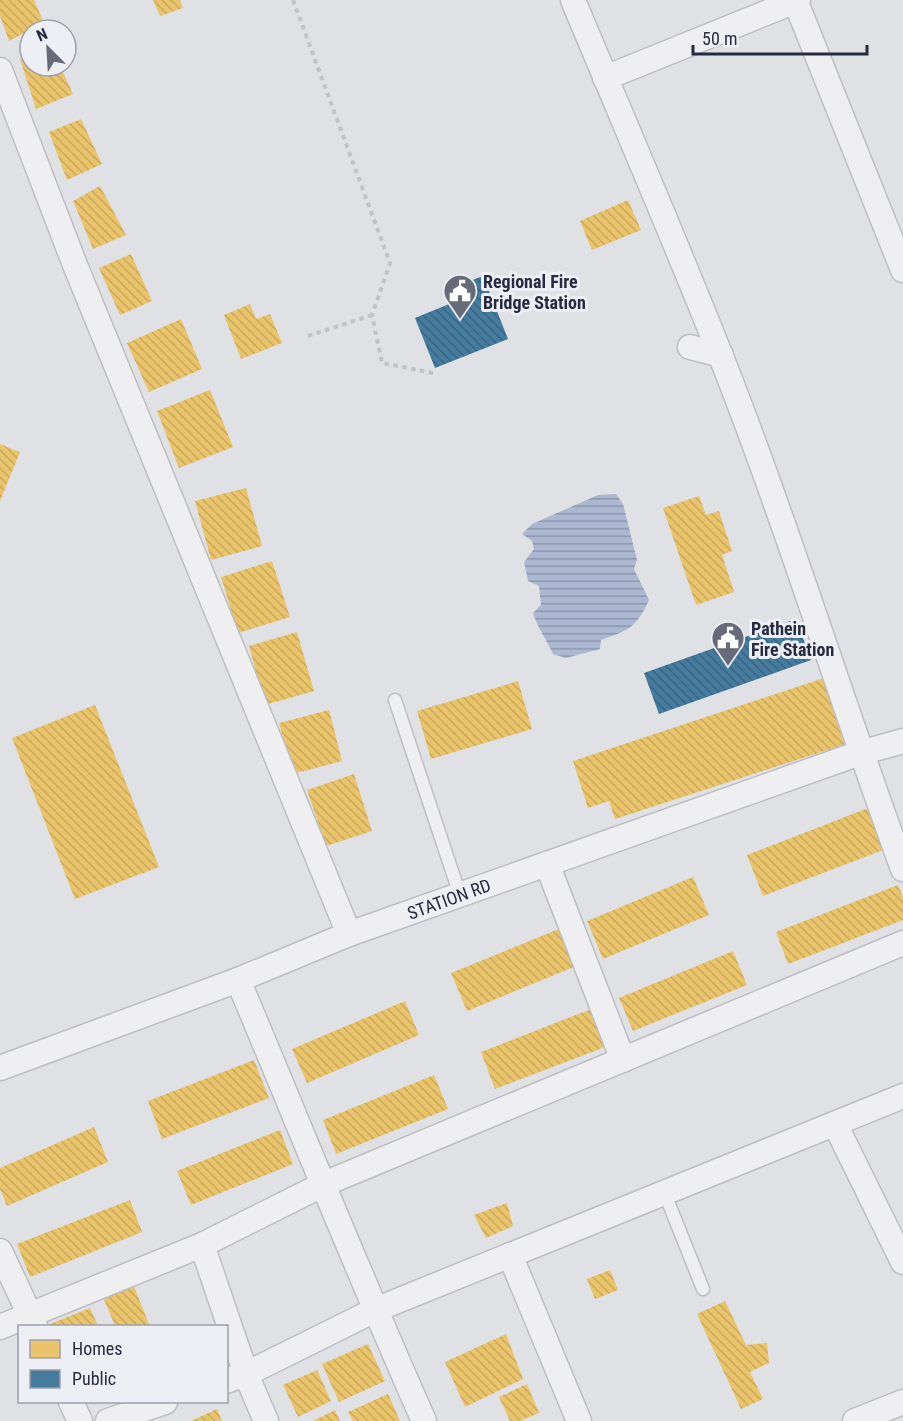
<svg xmlns="http://www.w3.org/2000/svg" width="903" height="1421" font-family="'Roboto Condensed',sans-serif">
	<defs>
		<pattern id="water-rules" width="6" height="5" patternUnits="userSpaceOnUse" patternTransform="scale(1.5)"><rect width="6" height="5" fill="#acb8d2"/><path d="M0 2.5h6" fill="none" stroke="#8c96ac"/></pattern>
		<pattern id="homes-back-hatch" width="6" height="6" patternUnits="userSpaceOnUse" patternTransform="scale(1.5)"><rect width="6" height="6" fill="#e9c46a"/><path d="M-1 5l2 2M0 0l6 6M5-1l2 2" fill="none" stroke="#c8a95d"/></pattern>
		<pattern id="public-back-hatch" width="6" height="6" patternUnits="userSpaceOnUse" patternTransform="scale(1.5)"><rect width="6" height="6" fill="#457b9d"/><path d="M-1 5l2 2M0 0l6 6M5-1l2 2" fill="none" stroke="#396581"/></pattern>
	</defs>
	<rect width="100%" height="100%" fill="#e0e1e5"/>
	<path fill="url(#water-rules)" d="M616,494L623,504L637,560L634,569L649,600C636,628 629,630 601,640L600,649L566,658L553,654C547,640 538,629 533,613L541,605L539,586L528,581L524,562L534,549L532,541L522,534L532,524L598,495Z"/>
	<g fill="url(#homes-back-hatch)">
		<polygon points="0,0 34,0 45,25 30,30 9,41 0,16"/>
		<polygon points="153,0 180,0 183,8 160,16"/>
		<polygon points="30,54 30,66 60,66 73,94 36,109 20,59"/>
		<polygon points="81,119 102,164 67,180 49,132"/>
		<polygon points="100,186 126,235 93,249 73,201"/>
		<polygon points="628,200 641,230 592,250 580,221"/>
		<polygon points="131,254 152,301 120,315 99,268"/>
		<polygon points="250,304 256,319 270,314 282,343 241,359 224,315"/>
		<polygon points="181,319 202,369 149,392 127,343"/>
		<polygon points="210,390 233,447 179,468 157,411"/>
		<polygon points="0,444 20,452 0,501"/>
		<polygon points="246,488 262,546 211,560 195,501"/>
		<polygon points="699,496 706,515 719,511 732,551 722,555 734,592 696,605 663,508"/>
		<polygon points="272,561 290,617 238,633 221,577"/>
		<polygon points="297,632 314,691 265,705 249,646"/>
		<polygon points="824,678 846,744 615,819 609,801 588,808 573,761"/>
		<polygon points="518,681 532,729 431,759 417,711"/>
		<polygon points="95,705 159,867 75,899 12,738"/>
		<polygon points="329,710 342,761 293,774 279,723"/>
		<polygon points="354,774 372,831 326,846 307,790"/>
		<polygon points="868,808 883,850 763,896 747,855"/>
		<polygon points="693,877 709,915 603,959 587,921"/>
		<polygon points="898,885 903,897 903,920 788,964 776,932"/>
		<polygon points="566,926 581,964 467,1011 451,973"/>
		<polygon points="733,951 747,985 633,1031 619,998"/>
		<polygon points="405,1001 419,1035 307,1083 292,1049"/>
		<polygon points="599,1006 613,1044 495,1089 481,1052"/>
		<polygon points="254,1060 269,1098 162,1139 148,1101"/>
		<polygon points="434,1075 448,1109 336,1154 323,1120"/>
		<polygon points="94,1127 108,1162 7,1206 0,1189 0,1168"/>
		<polygon points="280,1130 293,1164 191,1205 177,1171"/>
		<polygon points="130,1200 142,1232 30,1277 17,1244"/>
		<polygon points="507,1203 513,1226 486,1238 474,1215"/>
		<polygon points="610,1270 618,1290 595,1299 587,1279"/>
		<polygon points="133,1284 149,1324 143,1326 115,1326 103,1297"/>
		<polygon points="725,1301 746,1345 767,1343 769,1363 750,1372 763,1399 741,1409 697,1314"/>
		<polygon points="90,1308 98,1326 51,1326 50,1324"/>
		<polygon points="506,1334 523,1379 465,1407 445,1362"/>
		<polygon points="368,1344 385,1381 339,1402 322,1364"/>
		<polygon points="317,1370 331,1401 298,1417 283,1385"/>
		<polygon points="527,1384 539,1413 520,1421 510,1421 499,1397"/>
		<polygon points="388,1394 400,1421 353,1421 348,1412"/>
		<polygon points="217,1409 222,1421 191,1421"/>
		<polygon points="335,1410 340,1421 313,1421"/>
	</g>
	<g fill="url(#public-back-hatch)">
		<polygon points="483,276 508,339 435,368 415,318 454,302 449,289"/>
		<polygon points="796,619 811,660 659,714 644,673"/>
	</g>
	<g fill="none" stroke-linecap="round" stroke-linejoin="round">
		<g stroke="#bdbec3" stroke-width="15">
			<g id="lane">
				<polyline points="395,700 460,895"/>
				<polyline points="665,1194 703,1289"/>
			</g>
		</g>
		<g stroke="#bdbec3" stroke-width="27">
			<g id="street">
				<path d="M573,0C622,118 673,235 720,354C787,523 840,698 903,869"/>
				<polyline points="795,0 903,270"/>
				<polyline points="0,70 75,265 349,934"/>
				<polyline points="605,78 798,0"/>
				<polyline points="690,347 721,355"/>
				<polyline points="547,864 623,1060"/>
				<path d="M238,980C300,1127 359,1275 424,1421"/>
				<polyline points="0,1068 238,980 349,934 860,753 903,741"/>
				<polyline points="835,1124 903,1262"/>
				<polyline points="202,1245 246,1374 266,1421"/>
				<polyline points="0,1251 35,1326"/>
				<polyline points="510,1255 579,1421"/>
				<polyline points="0,1327 202,1245 324,1184 903,943"/>
				<polyline points="226,1381 246,1374 375,1310 903,1096"/>
				<polyline points="71,1402 80,1421"/>
				<polyline points="108,1421 165,1402"/>
				<polyline points="855,1421 903,1402"/>
			</g>
		</g>
		<g stroke="#c2c2c8" stroke-width="4" stroke-dasharray="4.5 4.5" stroke-linecap="butt">
			<polyline points="293,0 390,263 372,315 382,363 433,373"/>
			<polyline points="308,336 372,315"/>
		</g>
		<use href="#lane" stroke="#efeff2" stroke-width="12"/>
		<use href="#street" stroke="#efeff2" stroke-width="24"/>
	</g>
	<defs>
		<g id="civic-pin" transform="scale(1.725)"><path d="M0 17L-7.5 6A9.5 9.5 0 1 1 7.5 6Z" fill="#676b79" stroke="#edeff5"/><path d="M-.6-6.5H3V-4.5H.6V-3L4-1V1h2V6H-6V1h2V-1L-.6-3ZM-1.2 2.5V6h2.4V2.5Z" fill="#fff"/></g>
	</defs>
	<g fill-rule="evenodd">
		<use href="#civic-pin" x="460" y="291"/>
		<use href="#civic-pin" x="728" y="638"/>
	</g>
	<g text-anchor="middle" dominant-baseline="central" stroke-width="6" stroke-linejoin="round" paint-order="stroke">
		<g font-size="18" font-weight="bold" fill="#262b3f" stroke="#edeff5" text-anchor="start">
			<text x="483" y="281">Regional Fire<tspan x="483" dy="21">Bridge Station</tspan></text>
			<text x="751" y="628">Pathein<tspan x="751" dy="21">Fire Station</tspan></text>
		</g>
		<g font-size="18" fill="#262b3f" stroke="#edeff5">
			<text transform="translate(449 899) rotate(-20)">STATION RD</text>
		</g>
	</g>
	<rect x="18" y="1325" width="210" height="78" fill="#edeff5" stroke="#9da1ac" stroke-width="1.5"/>
	<rect x="30" y="1340" width="30" height="18" fill="#e9c46a" stroke="#9da1ac" stroke-width="1.5"/>
	<text x="72" y="1355" font-size="18" fill="#262b3f">Homes</text>
	<rect x="30" y="1370" width="30" height="18" fill="#457b9d" stroke="#9da1ac" stroke-width="1.5"/>
	<text x="72" y="1385" font-size="18" fill="#262b3f">Public</text>
	<g transform="translate(48 48) rotate(336)"><circle r="28" fill="#edeff5" stroke="#9da1ac" stroke-width="1.5"/>
	<path d="M0-4.5L10 22L0 15L-10 22Z" fill="#676b79"/>
	<text y="-9" font-size="16" font-weight="bold" text-anchor="middle" fill="#262b3f">N</text>
	</g>
	<path d="M693 45v9h174v-9" fill="none" stroke="#262b3f" stroke-width="3"/>
	<text x="702" y="45" font-size="18" fill="#262b3f" stroke="#edeff5" stroke-width="4.5" paint-order="stroke">50 m</text>
</svg>
